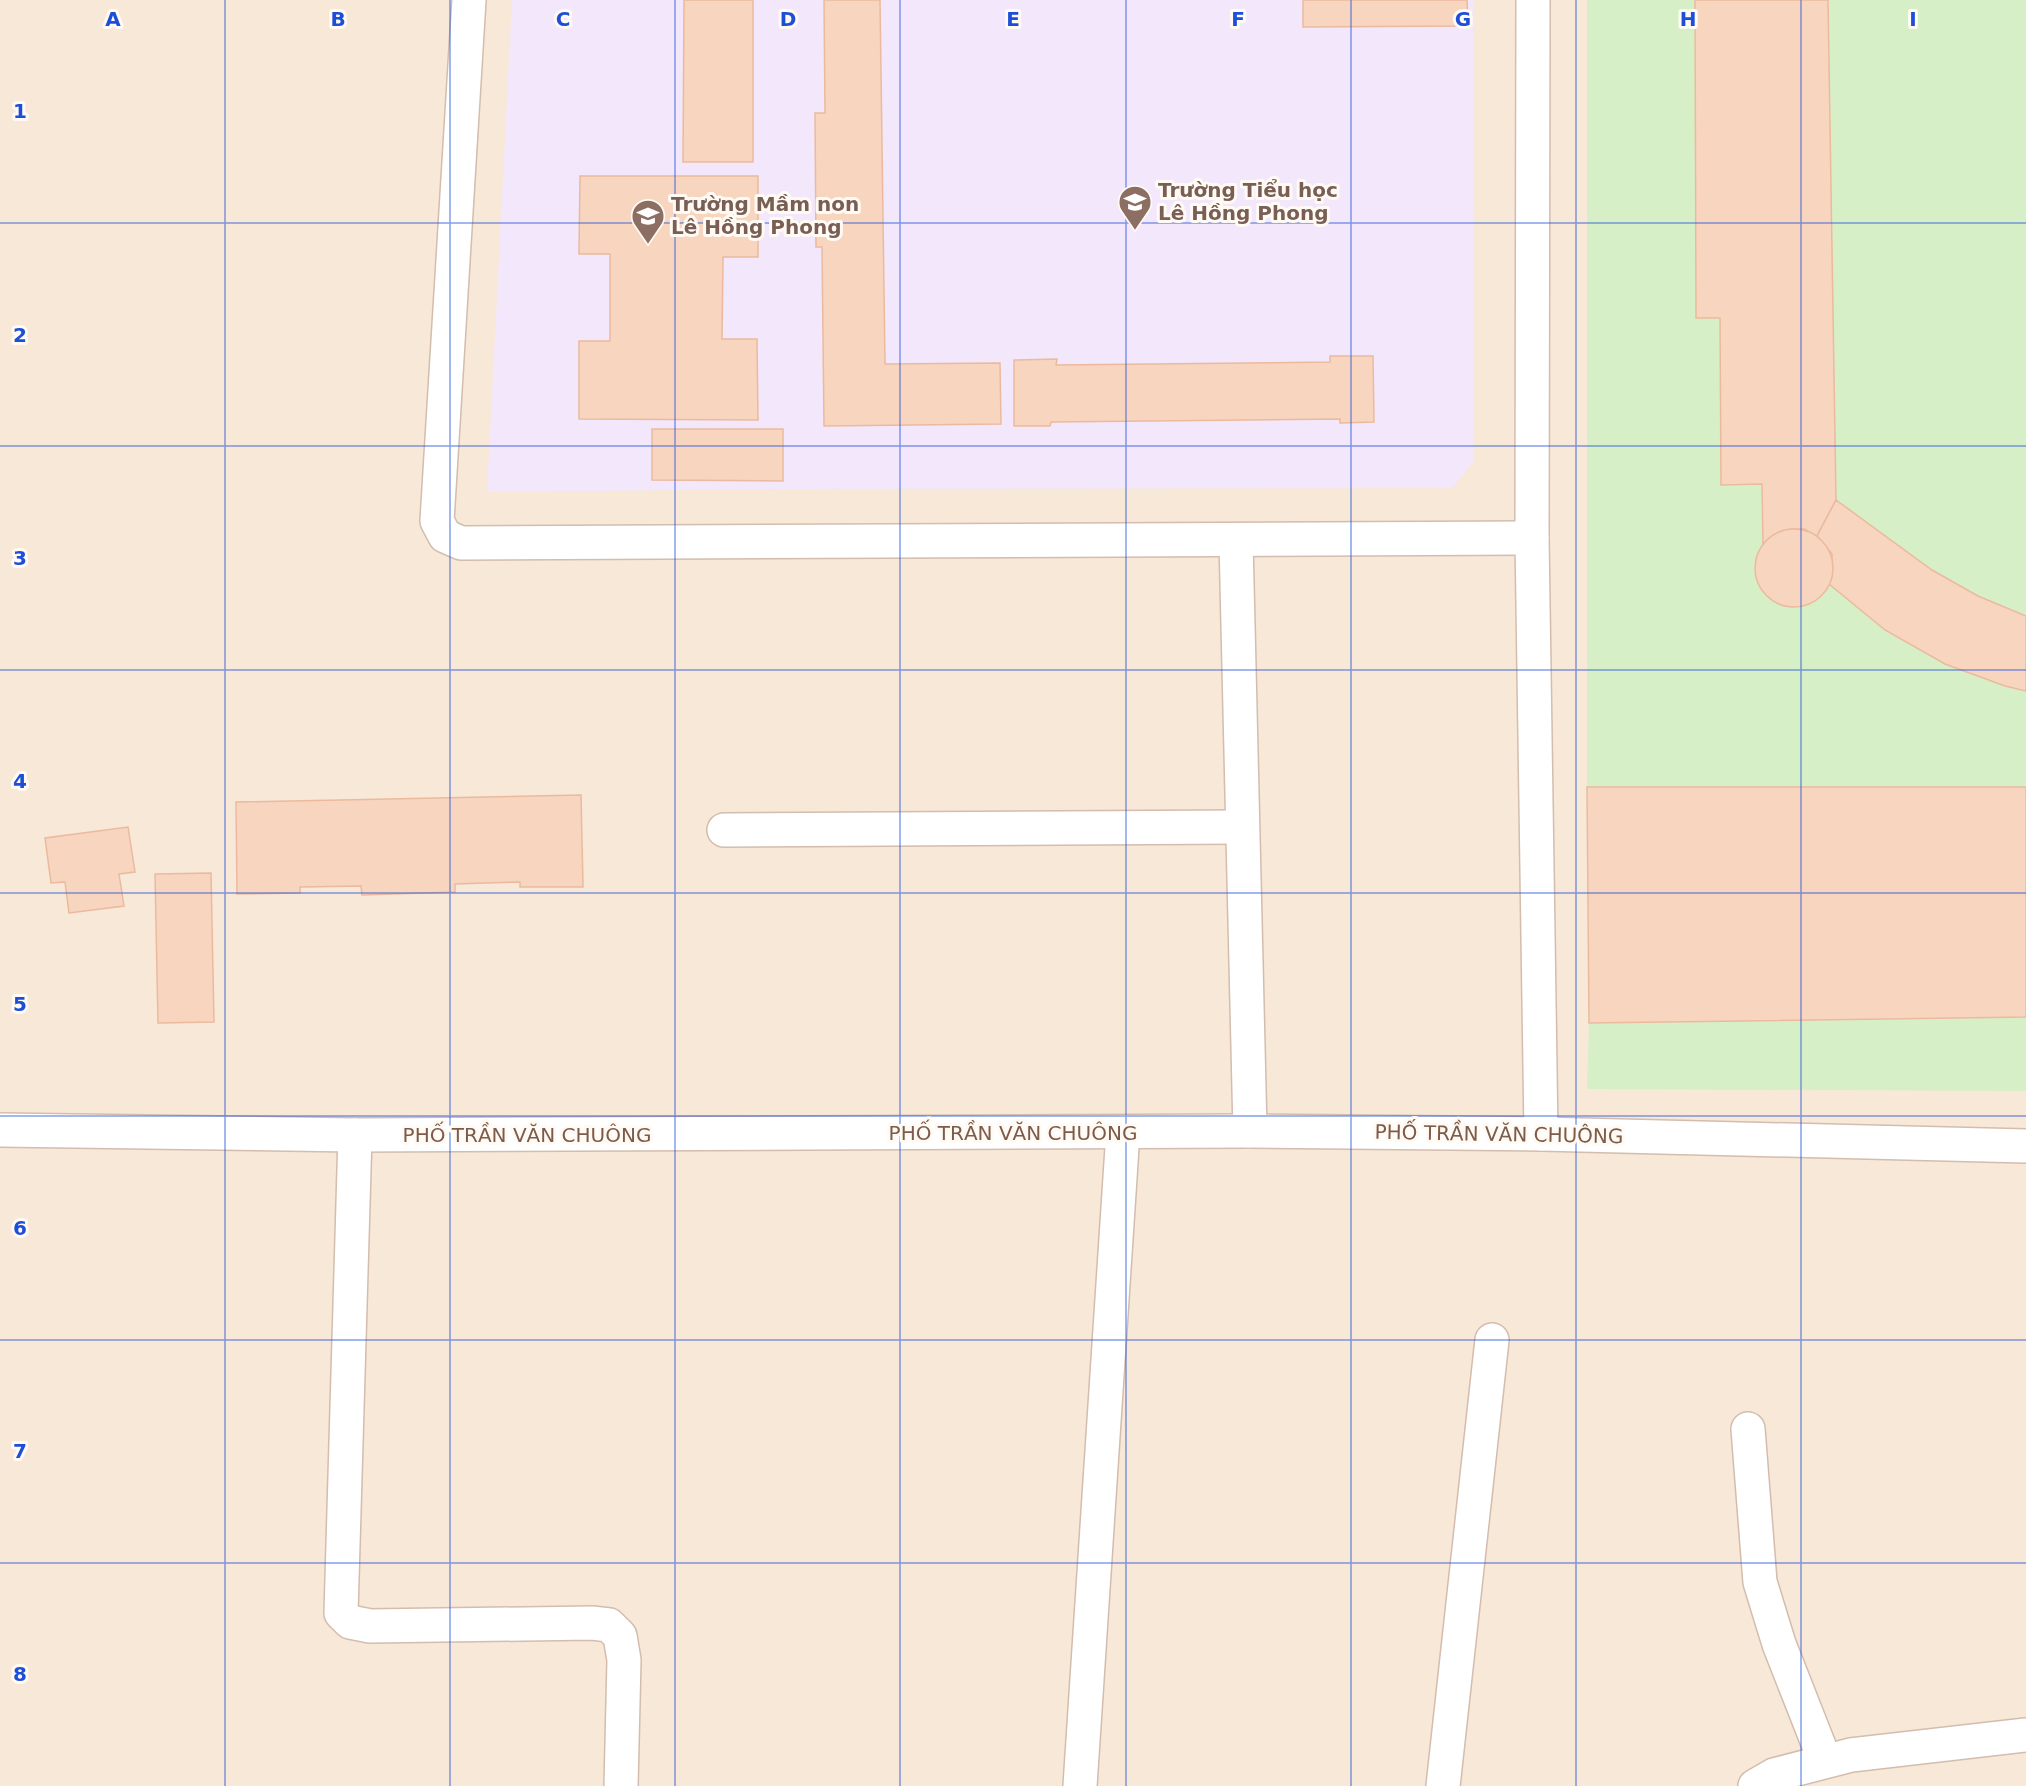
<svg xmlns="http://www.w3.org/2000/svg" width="2026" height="1786" font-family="'DejaVu Sans',sans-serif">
	<rect width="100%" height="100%" fill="#fef6eb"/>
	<rect fill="#f7e8d8" x="0" y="0" width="2026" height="1786"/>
	<polygon fill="#f3e7fb" points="512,0 1473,0 1473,462 1452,488 798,489 487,492"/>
	<polygon fill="#d7efc6" points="1587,0 2026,0 2026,1091 1587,1089 1589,1023 1587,787"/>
	<g fill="#f7d5bf" stroke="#ebba9e" stroke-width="1.5">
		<polygon points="684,0 753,0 753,162 683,162"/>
		<polygon points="824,0 880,0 885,364 1000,363 1001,424 824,426 822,247 816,247 815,113 825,113"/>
		<polygon points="1303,0 1467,0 1468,26 1303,27"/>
		<polygon points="1695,0 1828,0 1836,500 1817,536 1804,529 1791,529 1778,533 1767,540 1763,545 1762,484 1721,485 1720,318 1696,318"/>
		<polygon points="580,176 758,176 758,257 723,257 722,339 757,339 758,420 579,419 579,341 610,341 610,254 579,254"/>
		<polygon points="1330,356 1373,356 1374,422 1340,423 1340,419 1051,422 1050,426 1014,426 1014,360 1057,359 1056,365 1330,362"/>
		<polygon points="652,429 783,429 783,481 652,480"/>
		<polygon points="1836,500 1932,570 1978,596 2026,616 2026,691 2005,686 1945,664 1885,630 1829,584 1832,577 1832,554 1817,536"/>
		<circle cx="1794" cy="568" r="39"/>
		<polygon points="1587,787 2026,787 2026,1017 1589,1023"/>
		<polygon points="581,795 583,887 520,887 520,882 455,884 455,892 362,895 361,886 300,887 300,893 237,894 236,802"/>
		<polygon points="128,827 135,872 119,874 124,906 69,913 65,882 51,883 45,838"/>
		<polygon points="211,873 214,1022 158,1023 155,874"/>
	</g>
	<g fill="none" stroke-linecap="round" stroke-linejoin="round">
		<g stroke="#d3bdae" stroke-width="36">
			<g id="minor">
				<polyline points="469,0 437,521 445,536 461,543 1532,538"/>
				<polyline points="1533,0 1532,538 1541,1134"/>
				<polyline points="1236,541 1250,1131"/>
				<polyline points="724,830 1242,827"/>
				<polyline points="0,1130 355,1135 1250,1131 1541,1134 2026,1146"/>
				<polyline points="355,1135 341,1613 350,1622 370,1626 592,1623 609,1625 620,1636 624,1660 621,1786"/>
				<polyline points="1748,1429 1760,1582 1779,1644 1825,1761"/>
				<polyline points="1080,1786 1123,1132"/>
				<polyline points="1443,1786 1492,1340"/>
				<polyline points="1755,1786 1774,1775 1851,1755 2026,1735"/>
			</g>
		</g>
		<use href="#minor" stroke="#fff" stroke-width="33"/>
	</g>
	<path fill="none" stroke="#1d4ed8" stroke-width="1.5" stroke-opacity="0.55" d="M225,0V1786M450,0V1786M675,0V1786M900,0V1786M1126,0V1786M1351,0V1786M1576,0V1786M1801,0V1786M0,223H2026M0,446H2026M0,670H2026M0,893H2026M0,1116H2026M0,1340H2026M0,1563H2026"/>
	<defs>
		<g id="school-pin" transform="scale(1.725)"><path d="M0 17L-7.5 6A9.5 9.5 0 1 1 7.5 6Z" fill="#8d6e63" stroke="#fffaf3"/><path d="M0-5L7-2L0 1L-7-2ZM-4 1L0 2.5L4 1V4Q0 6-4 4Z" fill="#fff"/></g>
	</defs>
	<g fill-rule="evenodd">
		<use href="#school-pin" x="1135" y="202"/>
		<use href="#school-pin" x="648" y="216"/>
	</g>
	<g text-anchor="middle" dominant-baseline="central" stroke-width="6" stroke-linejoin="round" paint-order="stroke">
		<g font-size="20" font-weight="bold" fill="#785e54" stroke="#fffaf3" text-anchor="start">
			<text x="1158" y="190">Trường Tiểu học<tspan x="1158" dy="23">Lê Hồng Phong</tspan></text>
			<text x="671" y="204">Trường Mầm non<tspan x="671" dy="23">Lê Hồng Phong</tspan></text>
		</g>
		<g font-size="20" fill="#7d5b4a" stroke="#fffaf3">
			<text x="1013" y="1133">PHỐ TRẦN VĂN CHUÔNG</text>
			<text transform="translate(1499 1134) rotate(1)">PHỐ TRẦN VĂN CHUÔNG</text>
			<text x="527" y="1135">PHỐ TRẦN VĂN CHUÔNG</text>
		</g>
	</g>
	<g font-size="20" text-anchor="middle" font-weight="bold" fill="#1d4ed8" stroke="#fffaf3" stroke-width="6" stroke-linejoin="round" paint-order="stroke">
		<text x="113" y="26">A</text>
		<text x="338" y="26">B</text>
		<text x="563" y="26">C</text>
		<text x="788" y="26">D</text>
		<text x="1013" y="26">E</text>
		<text x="1238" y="26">F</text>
		<text x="1463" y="26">G</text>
		<text x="1688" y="26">H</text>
		<text x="1913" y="26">I</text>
		<text x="20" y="118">1</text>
		<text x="20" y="342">2</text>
		<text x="20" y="565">3</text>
		<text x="20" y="788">4</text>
		<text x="20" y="1011">5</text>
		<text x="20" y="1235">6</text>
		<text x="20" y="1458">7</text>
		<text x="20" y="1681">8</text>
	</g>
</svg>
